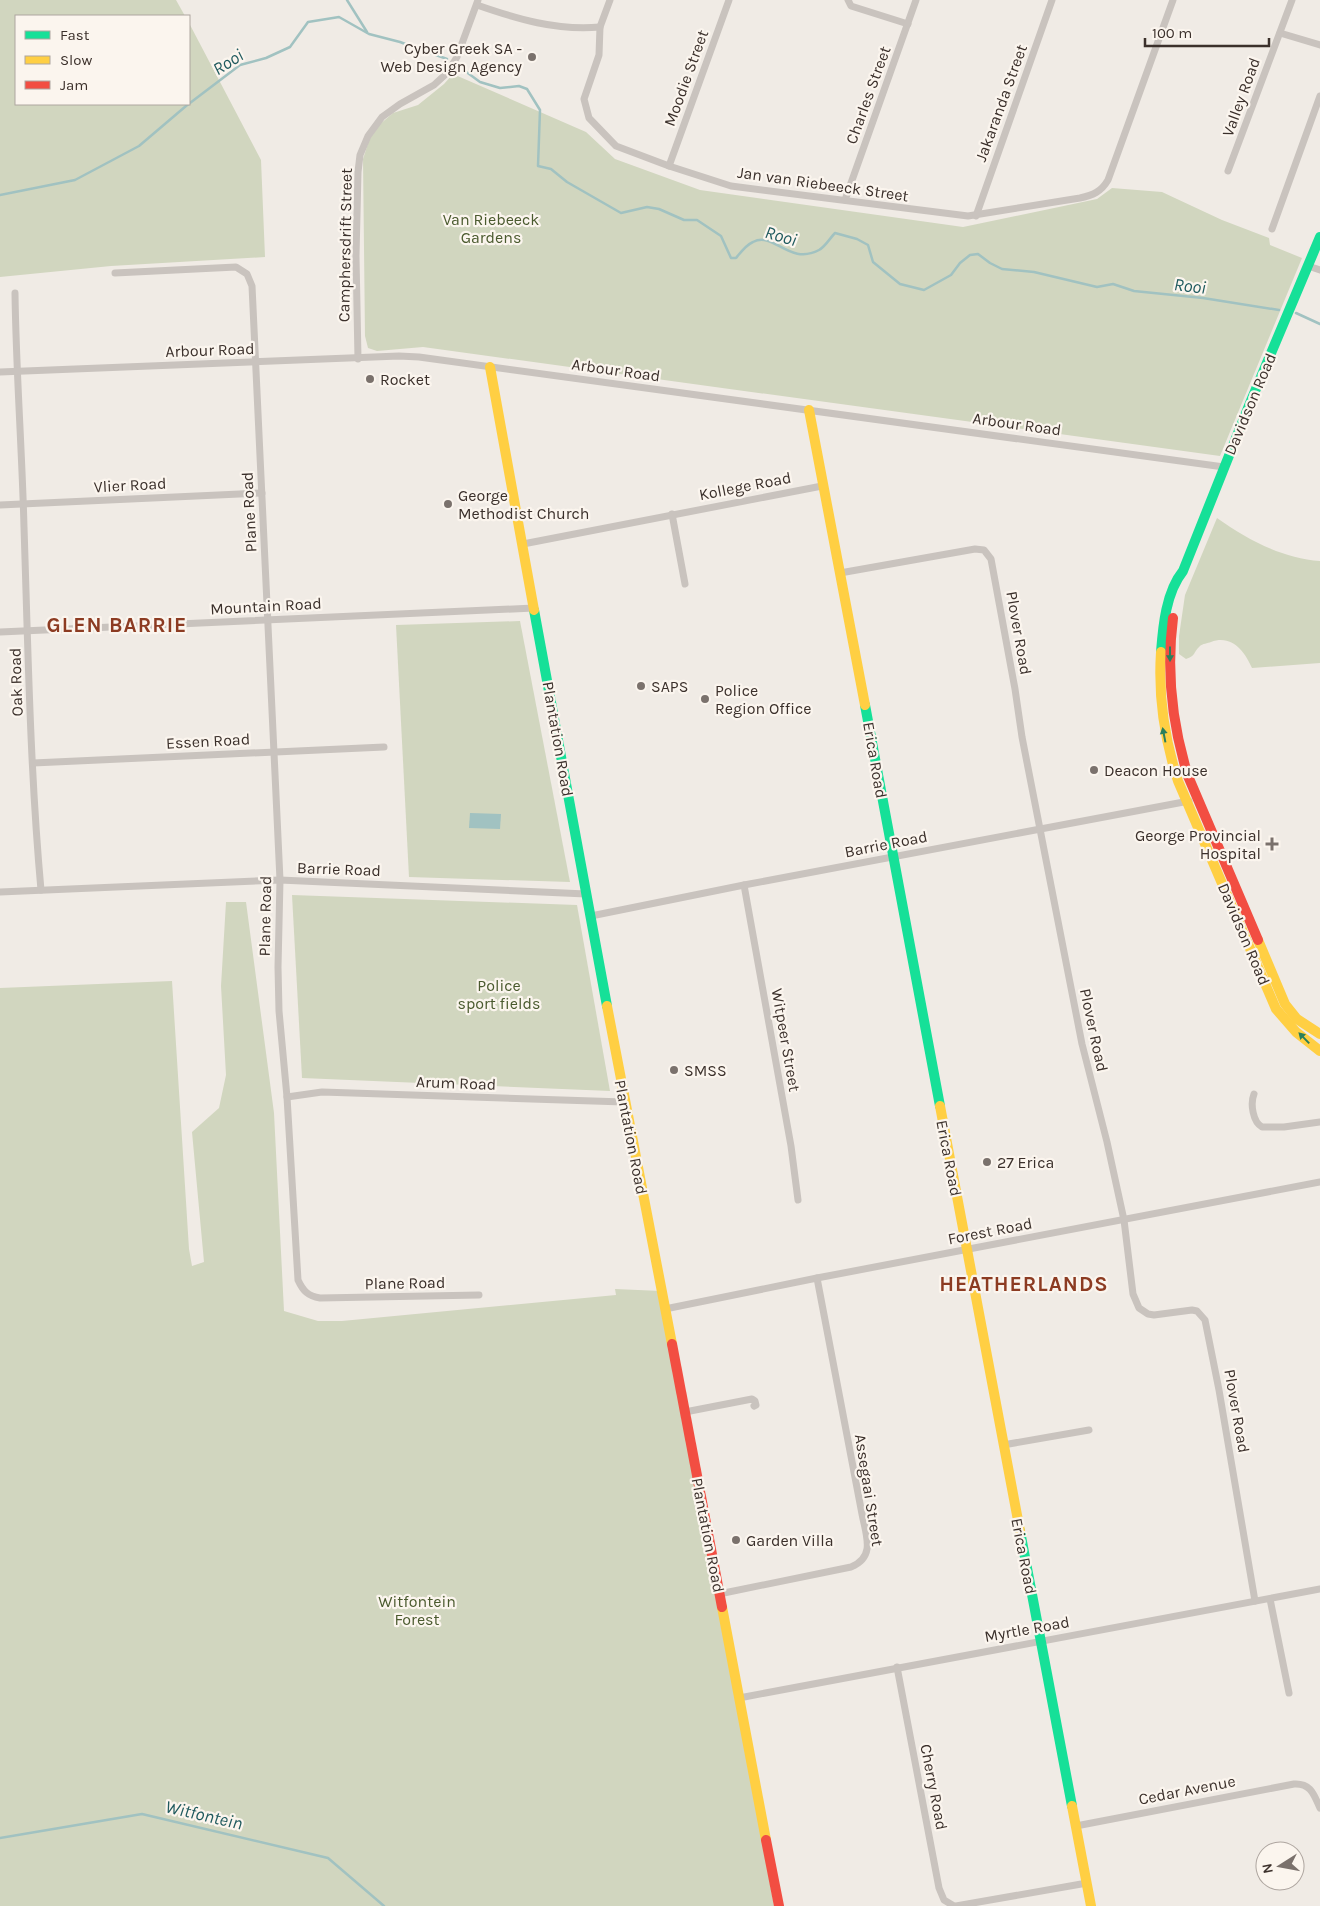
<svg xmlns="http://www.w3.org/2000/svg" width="1320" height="1906" font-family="Karla,sans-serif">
	<rect width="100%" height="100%" fill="#f0ebe5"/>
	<g fill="#d1d6bf">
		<polygon points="0,0 176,0 185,16 16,16 16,104 189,104 189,23 261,160 265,257 111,266 0,277"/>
		<polygon points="453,74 586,132 615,159 700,190 963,227 1097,199 1112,188 1162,192 1222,220 1269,238 1270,245 1302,258 1220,456 423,347 377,351 368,348 365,336 363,159 372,131 393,113 418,105 444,84"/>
		<path d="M1217,518C1248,540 1282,558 1320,561V663L1252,668C1245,652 1232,634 1211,642C1208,643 1202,644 1200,646C1193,652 1196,656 1186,659L1179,654V636L1185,595Z"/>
		<polygon points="520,621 570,882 409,877 396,625"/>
		<polygon points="292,895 577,905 610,1091 302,1078"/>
		<polygon points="226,902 246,902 274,1113 284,1311 318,1321 342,1321 616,1295 615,1289 661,1291 774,1906 0,1906 0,988 172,981 189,1249 192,1266 204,1262 192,1132 219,1108 226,1075 221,986"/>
	</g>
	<polygon fill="#a1c2c1" points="470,813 501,814 500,829 469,828"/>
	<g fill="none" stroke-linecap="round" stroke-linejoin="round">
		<g stroke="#a1c2c1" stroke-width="2.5">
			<polyline points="347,0 367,32"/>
			<path d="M461,68L480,82L500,88L519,86L527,89L540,110L538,166L551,169L567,182L621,213L647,207L659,209L684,220H697L721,236L731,258H736C740,253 746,245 753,242C774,231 789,266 819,250C825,247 830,238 835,233L857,239L868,245L873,262L900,284L924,290L951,275L960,263L970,255L978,254L990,263L1002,269L1034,272L1097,287L1113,284L1134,291L1203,298L1279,310"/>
			<polyline points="0,195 75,180 139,146 186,106 240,65 266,58 290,47 308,22 339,17 369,34 400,42 447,59"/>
			<polyline points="1296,313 1320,324"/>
			<polyline points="0,1838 142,1814 328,1858 384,1906"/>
		</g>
		<g stroke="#c9c3be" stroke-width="7">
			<path d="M610,0L600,27L599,55L584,99L589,118L616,146L669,166L731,186L968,216L1080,198C1093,195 1101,192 1108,180L1173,0"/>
			<polyline points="848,0 851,6 908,24"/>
			<path d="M477,5C517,19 557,31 600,27"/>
			<polyline points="1280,33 1320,45"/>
			<polyline points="669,166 729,0"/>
			<polyline points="1228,171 1292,0"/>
			<polyline points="845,200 916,0"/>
			<polyline points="976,216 1052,0"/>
			<polyline points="1272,229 1320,96"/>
			<polyline points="1308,266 1320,270"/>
			<path d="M115,273L236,267L247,274L252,286L280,880L278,967L279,1011L287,1097L298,1280C303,1291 308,1296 320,1298L479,1295"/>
			<path d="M15,293C16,371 22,449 24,527C28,648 30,769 41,890"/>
			<polyline points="358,359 356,256 358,172 360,155 368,136 382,117 400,104 434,85 447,73 457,57 478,0"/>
			<polyline points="0,372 399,356 419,357 1224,467"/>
			<polyline points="0,505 262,493"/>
			<polyline points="672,514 685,584"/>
			<polyline points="523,544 822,486"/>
			<polyline points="840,573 975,549 984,550 991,559 1015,689 1022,737 1082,1044 1107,1142 1124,1220 1133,1294 1139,1308 1148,1314 1154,1315 1192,1310 1197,1311 1205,1320 1219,1390 1255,1601"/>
			<polyline points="0,632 534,608"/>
			<polyline points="33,763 384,747"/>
			<polyline points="744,885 791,1146 798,1200"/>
			<polyline points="0,892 280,880 586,894"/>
			<polyline points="591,916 744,885 1189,801"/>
			<path d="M1254,1094C1250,1104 1253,1122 1262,1127H1284L1320,1122"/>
			<polyline points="287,1097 322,1092 624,1102"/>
			<polyline points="665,1309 817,1278 1320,1182"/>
			<polyline points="685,1412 752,1399 755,1401 756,1405 754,1406"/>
			<polyline points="1003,1445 1089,1430"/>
			<path d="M719,1594L851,1567C876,1557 866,1535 862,1514L817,1278"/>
			<polyline points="1270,1599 1289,1693"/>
			<polyline points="897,1667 939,1888 944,1900 954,1906"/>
			<polyline points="739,1698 1320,1589"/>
			<path d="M1076,1826L1294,1784C1311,1783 1314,1795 1320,1808"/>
			<polyline points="956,1906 1087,1883"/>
		</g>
		<g stroke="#16e098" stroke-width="10">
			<polyline points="534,610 607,1006"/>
			<path d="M1161,652C1163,626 1166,592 1183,571L1250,403L1320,237"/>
			<polyline points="865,705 940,1106"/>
			<polyline points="1020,1531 1072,1806"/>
		</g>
		<g stroke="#ffcf43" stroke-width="10">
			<polyline points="490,367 534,610"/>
			<polyline points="809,410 865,705"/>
			<path d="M1161,652C1158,697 1164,738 1178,781L1276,1009L1296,1032L1320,1051"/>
			<polyline points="1258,940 1285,1004 1297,1019 1320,1034"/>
			<polyline points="607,1006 672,1344"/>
			<polyline points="940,1106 1020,1531"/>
			<polyline points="722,1607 766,1840"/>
			<polyline points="1072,1806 1091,1906"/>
		</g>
		<g stroke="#f24e42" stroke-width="10">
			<path d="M1173,618C1166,672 1172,724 1188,776L1258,940"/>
			<polyline points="672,1344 722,1607"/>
			<polyline points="766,1840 779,1906"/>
		</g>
	</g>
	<defs><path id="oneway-solid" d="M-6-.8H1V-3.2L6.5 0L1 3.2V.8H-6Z" transform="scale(1.25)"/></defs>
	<g fill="#2a7f5c">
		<use href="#oneway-solid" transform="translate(1170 654) rotate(90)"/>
		<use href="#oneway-solid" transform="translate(1164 735) rotate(-101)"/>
		<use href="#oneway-solid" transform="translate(1304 1038) rotate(-134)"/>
	</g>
	<g fill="#7a716c" stroke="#fbf5ee" stroke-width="2">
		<circle cx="532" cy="57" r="5"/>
		<circle cx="370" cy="379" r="5"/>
		<circle cx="448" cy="504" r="5"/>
		<circle cx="641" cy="686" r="5"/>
		<circle cx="705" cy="699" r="5"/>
		<circle cx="1094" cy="770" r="5"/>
		<path d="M1269.5 836.5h5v5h5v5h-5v5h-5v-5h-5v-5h5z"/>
		<circle cx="674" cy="1070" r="5"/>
		<circle cx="987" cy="1162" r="5"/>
		<circle cx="736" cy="1540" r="5"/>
	</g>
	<g text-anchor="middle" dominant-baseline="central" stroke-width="4.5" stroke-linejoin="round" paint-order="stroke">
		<g font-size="16" fill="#3b302b" stroke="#fbf5ee" text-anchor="start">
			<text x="522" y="48" text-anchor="end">Cyber Greek SA -<tspan x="522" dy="18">Web Design Agency</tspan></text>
			<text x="380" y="379">Rocket</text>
			<text x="458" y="495">George<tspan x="458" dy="18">Methodist Church</tspan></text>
			<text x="651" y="686">SAPS</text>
			<text x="715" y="690">Police<tspan x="715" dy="18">Region Office</tspan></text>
			<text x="1104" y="770">Deacon House</text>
			<text x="1261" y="835" text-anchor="end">George Provincial<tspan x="1261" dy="18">Hospital</tspan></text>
			<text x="684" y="1070">SMSS</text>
			<text x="997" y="1162">27 Erica</text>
			<text x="746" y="1540">Garden Villa</text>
		</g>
		<g font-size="16" fill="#3b302b" stroke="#fbf5ee">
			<text transform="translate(686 78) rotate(-70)">Moodie Street</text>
			<text transform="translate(868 95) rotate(-70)">Charles Street</text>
			<text transform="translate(1241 97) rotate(-70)">Valley Road</text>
			<text transform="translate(1001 103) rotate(-70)">Jakaranda Street</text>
			<text transform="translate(823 184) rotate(8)">Jan van Riebeeck Street</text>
			<text transform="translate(345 245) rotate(-89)">Camphersdrift Street</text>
			<text transform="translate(210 350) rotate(-2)">Arbour Road</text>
			<text transform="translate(616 370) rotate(8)">Arbour Road</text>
			<text transform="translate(1250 404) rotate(-67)">Davidson Road</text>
			<text transform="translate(1017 424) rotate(8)">Arbour Road</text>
			<text transform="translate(130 485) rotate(-3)">Vlier Road</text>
			<text transform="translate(745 486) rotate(-11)">Kollege Road</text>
			<text transform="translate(249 512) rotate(-93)">Plane Road</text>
			<text transform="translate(266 606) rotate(-3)">Mountain Road</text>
			<text transform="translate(1019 633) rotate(80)">Plover Road</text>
			<text transform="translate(16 682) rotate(-92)">Oak Road</text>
			<text transform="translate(558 739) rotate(80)">Plantation Road</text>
			<text transform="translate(208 741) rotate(-3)">Essen Road</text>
			<text transform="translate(875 760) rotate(80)">Erica Road</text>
			<text transform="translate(886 844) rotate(-11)">Barrie Road</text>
			<text transform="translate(339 869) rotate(2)">Barrie Road</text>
			<text transform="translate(265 916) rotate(-89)">Plane Road</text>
			<text transform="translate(1244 934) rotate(67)">Davidson Road</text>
			<text transform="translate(1094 1030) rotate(78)">Plover Road</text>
			<text transform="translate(786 1040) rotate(80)">Witpeer Street</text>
			<text transform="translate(456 1083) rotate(2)">Arum Road</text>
			<text transform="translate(631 1137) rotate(79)">Plantation Road</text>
			<text transform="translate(949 1158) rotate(79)">Erica Road</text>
			<text transform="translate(990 1231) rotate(-11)">Forest Road</text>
			<text transform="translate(405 1283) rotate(-1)">Plane Road</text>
			<text transform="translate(1237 1411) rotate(80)">Plover Road</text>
			<text transform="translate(869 1490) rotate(81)">Assegaai Street</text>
			<text transform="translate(708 1535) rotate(79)">Plantation Road</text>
			<text transform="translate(1024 1556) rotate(79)">Erica Road</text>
			<text transform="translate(1027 1629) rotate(-10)">Myrtle Road</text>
			<text transform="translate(934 1787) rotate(79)">Cherry Road</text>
			<text transform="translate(1187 1790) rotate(-11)">Cedar Avenue</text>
		</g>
		<g font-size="16" fill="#4a5a2e" stroke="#fbf5ee">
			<text x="491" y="219">Van Riebeeck<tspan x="491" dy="18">Gardens</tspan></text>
			<text x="499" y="985">Police<tspan x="499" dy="18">sport fields</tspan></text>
			<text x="417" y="1601">Witfontein<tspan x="417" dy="18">Forest</tspan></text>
		</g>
		<g font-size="18" font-style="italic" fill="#1f5a5e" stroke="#fbf5ee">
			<text transform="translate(228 62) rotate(-32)">Rooi</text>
			<text transform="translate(781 236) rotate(16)">Rooi</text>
			<text transform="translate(1190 286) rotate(7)">Rooi</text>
			<text transform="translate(204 1815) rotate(13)">Witfontein</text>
		</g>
		<g font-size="21" font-weight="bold" letter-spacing="1" fill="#8c3b22" stroke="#fbf5ee">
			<text x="117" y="625">GLEN BARRIE</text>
			<text x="1024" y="1284">HEATHERLANDS</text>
		</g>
	</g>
	<rect x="15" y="15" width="175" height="90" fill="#fbf5ee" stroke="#aea6a0"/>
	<rect x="25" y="31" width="25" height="8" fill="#16e098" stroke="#aea6a0"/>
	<text x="60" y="40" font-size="15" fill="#3b302b">Fast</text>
	<rect x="25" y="56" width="25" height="8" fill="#ffcf43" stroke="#aea6a0"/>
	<text x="60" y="65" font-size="15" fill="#3b302b">Slow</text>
	<rect x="25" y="81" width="25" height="8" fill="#f24e42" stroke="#aea6a0"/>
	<text x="60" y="90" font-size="15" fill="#3b302b">Jam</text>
	<g transform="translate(1280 1866) rotate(259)"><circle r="24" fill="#fbf5ee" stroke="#aea6a0"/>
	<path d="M0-4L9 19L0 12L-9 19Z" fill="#7a716c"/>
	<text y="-8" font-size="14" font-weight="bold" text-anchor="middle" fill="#3b302b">N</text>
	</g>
	<path d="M1145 38v8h124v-8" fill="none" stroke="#3b302b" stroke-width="2.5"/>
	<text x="1152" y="38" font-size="15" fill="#3b302b" stroke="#fbf5ee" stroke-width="4" paint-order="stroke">100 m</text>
</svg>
